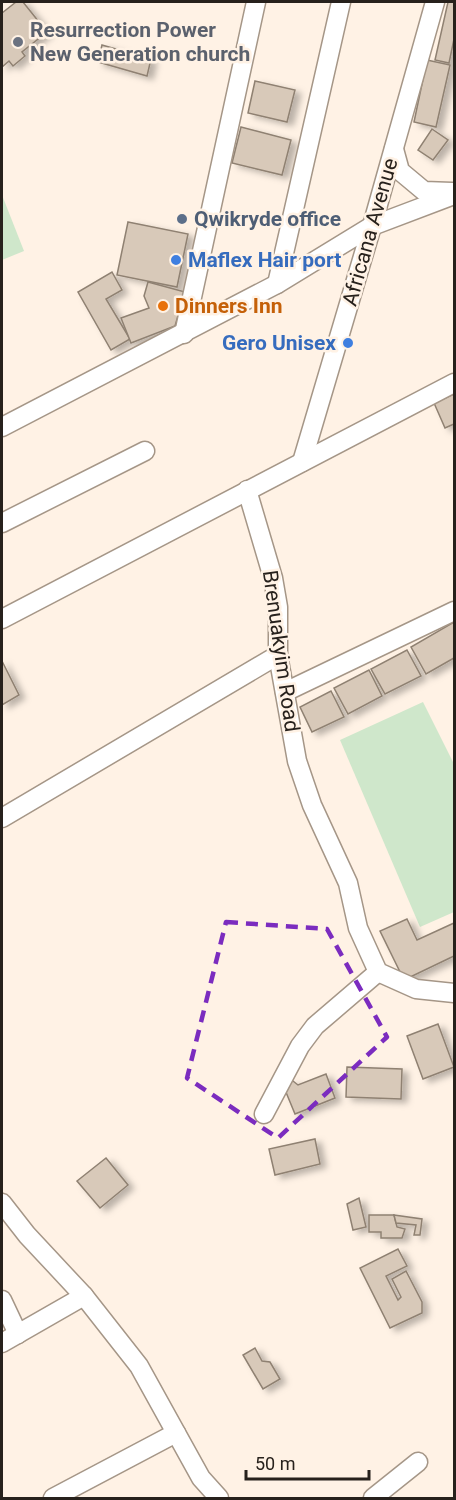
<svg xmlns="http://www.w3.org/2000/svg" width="456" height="1500" font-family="Roboto,sans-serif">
	<defs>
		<filter id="shadow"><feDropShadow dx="6" dy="3.5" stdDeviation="3" flood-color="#0004"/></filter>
	</defs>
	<rect width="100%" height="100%" fill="#fff2e5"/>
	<g fill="#cfe7cb">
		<polygon points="2,195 24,251 2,260"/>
		<polygon points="423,702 454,764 454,912 420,927 340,740"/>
	</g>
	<g fill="#d8c9b9" stroke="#8f8172" stroke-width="1.5" filter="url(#shadow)">
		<polygon points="16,2 23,2 47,32 22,52 25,56 13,66 9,61 2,67 2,13"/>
		<polygon points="448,2 454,2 454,39 449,63 435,60"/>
		<polygon points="102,45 151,59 147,76 98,62"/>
		<polygon points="427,60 450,65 436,127 414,122"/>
		<polygon points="255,81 295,90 287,122 248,113"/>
		<polygon points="241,127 291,140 282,175 232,163"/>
		<polygon points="432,129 448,140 433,160 418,150"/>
		<polygon points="128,222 188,234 177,287 117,275"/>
		<polygon points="112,272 122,290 106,299 130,339 111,350 78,292"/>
		<polygon points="148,282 185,292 175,326 131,343 121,318 149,308 144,296"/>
		<polygon points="454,394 454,424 445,428 434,403"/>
		<polygon points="454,622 454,658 426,674 411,647"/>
		<polygon points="407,650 421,676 385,694 371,669"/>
		<polygon points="2,661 19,695 2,705"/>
		<polygon points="369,670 382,696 348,714 334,688"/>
		<polygon points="331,691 344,717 312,732 300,707"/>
		<polygon points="407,919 417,940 454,923 454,956 404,980 380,931"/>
		<polygon points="438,1024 454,1067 423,1079 407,1036"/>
		<polygon points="347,1067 402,1069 401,1099 346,1097"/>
		<polygon points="326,1074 335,1098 295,1114 283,1085 293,1081 298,1085"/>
		<polygon points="315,1139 320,1164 275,1175 269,1149"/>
		<polygon points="106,1158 128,1185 100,1208 77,1181"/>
		<polygon points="359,1198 366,1227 353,1230 347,1204"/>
		<polygon points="369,1215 394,1215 397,1227 405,1229 402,1238 381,1238 381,1232 369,1232"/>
		<polygon points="394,1215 422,1219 420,1235 414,1235 416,1225 396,1223"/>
		<polygon points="398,1249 407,1266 386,1276 398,1300 401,1297 392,1279 406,1271 422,1302 422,1313 390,1328 360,1268"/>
		<polygon points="255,1348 262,1361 270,1362 280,1379 263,1389 243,1355"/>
	</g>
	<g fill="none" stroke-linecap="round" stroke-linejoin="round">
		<g stroke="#a59687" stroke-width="21">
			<g id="minor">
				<polyline points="394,149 400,171 424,191 452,192"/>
				<polyline points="277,284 341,2"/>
				<polyline points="184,334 256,2"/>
				<polyline points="2,427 277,284 372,226 454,195"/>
				<polyline points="302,462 372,226 435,2"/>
				<polyline points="247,490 273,578 278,607 278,655 297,761 312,805 348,883 358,928 378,972 416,989 454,993"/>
				<polyline points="2,523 145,451"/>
				<polyline points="2,619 454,383"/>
				<polyline points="285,692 454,611"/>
				<polyline points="2,818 278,655"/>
				<polyline points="264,1114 300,1046 315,1026 378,972"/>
				<polyline points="2,1203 27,1235 84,1296 139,1366 201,1478 219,1498"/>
				<polyline points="2,1300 18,1334"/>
				<polyline points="2,1343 84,1296"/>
				<polyline points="53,1498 176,1433"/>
				<polyline points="373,1498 418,1462"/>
			</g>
		</g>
		<use href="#minor" stroke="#fff" stroke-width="18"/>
	</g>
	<path fill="none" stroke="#7b2cbf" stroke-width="4.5" stroke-dasharray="12 8" stroke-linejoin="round" d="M226,922L327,929L387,1037L278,1138L187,1078Z"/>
	<circle fill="#6b7280" stroke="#fff2e5" stroke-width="2" cx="18" cy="42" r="6"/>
	<circle fill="#5c6f8a" stroke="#fff2e5" stroke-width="2" cx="182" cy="219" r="6"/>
	<g fill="#3f7fe0" stroke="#fff2e5" stroke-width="2">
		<circle cx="176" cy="260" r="6"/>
		<circle cx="348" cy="343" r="6"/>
	</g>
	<circle fill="#e8710a" stroke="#fff2e5" stroke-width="2" cx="163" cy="306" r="6"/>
	<g text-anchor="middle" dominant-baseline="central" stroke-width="5" stroke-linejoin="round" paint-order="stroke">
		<g font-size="21" font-weight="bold" fill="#5b616d" stroke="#fff2e5" text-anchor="start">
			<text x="30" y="30">Resurrection Power<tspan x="30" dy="24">New Generation church</tspan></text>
		</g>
		<g font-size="21" font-weight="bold" fill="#4e5e75" stroke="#fff2e5" text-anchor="start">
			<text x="194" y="219">Qwikryde office</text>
		</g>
		<g font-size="21" fill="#27211c" stroke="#fff2e5">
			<text transform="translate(370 232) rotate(-74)">Africana Avenue</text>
			<text transform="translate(281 651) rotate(82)">Brenuakyim Road</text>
		</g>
		<g font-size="21" font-weight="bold" fill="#366cbe" stroke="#fff2e5" text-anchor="start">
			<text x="188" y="260">Maflex Hair port</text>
			<text x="336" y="343" text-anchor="end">Gero Unisex</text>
		</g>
		<g font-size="21" font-weight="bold" fill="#c56008" stroke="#fff2e5" text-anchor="start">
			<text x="175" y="306">Dinners Inn</text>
		</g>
	</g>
	<rect width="456" height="1500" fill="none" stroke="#27211c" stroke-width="6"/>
	<path d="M246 1470v9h123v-9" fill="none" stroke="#27211c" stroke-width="3"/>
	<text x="255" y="1470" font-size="18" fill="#27211c" stroke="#fff2e5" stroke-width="4.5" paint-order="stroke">50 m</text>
</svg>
